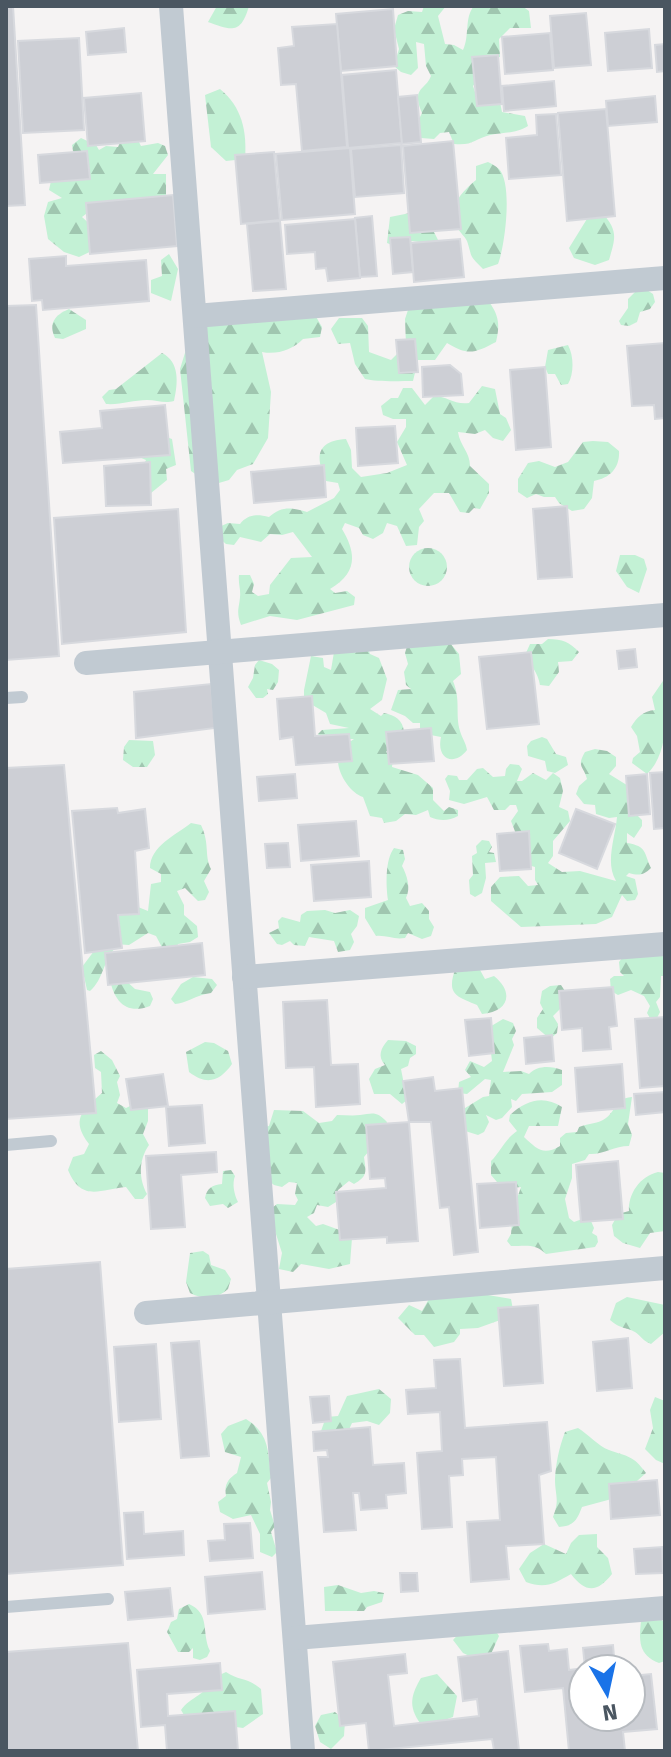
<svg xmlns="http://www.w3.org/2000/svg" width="671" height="1757" font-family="'Fira Sans',sans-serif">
	<defs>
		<pattern id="forest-firs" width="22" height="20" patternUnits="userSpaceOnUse" patternTransform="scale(2)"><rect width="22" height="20" fill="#c3f1d5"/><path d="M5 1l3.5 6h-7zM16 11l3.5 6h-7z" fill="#a0c6b0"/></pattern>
	</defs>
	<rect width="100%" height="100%" fill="#f5f3f3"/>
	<g fill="url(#forest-firs)">
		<path d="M217,6H249C241,34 232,31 208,22Z"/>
		<path d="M424,6H446L438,16L445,44L454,45L463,50C470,35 464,18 474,6H522L529,11L531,28H510L499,39L500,57H483L481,76L473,86L478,101L484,106L495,95L500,102L502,112L525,116L528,126C515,134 504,132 490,135C474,139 473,146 454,144L449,132L440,133L434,139L421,138L414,129L422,113C411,87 425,91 431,76L426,66L424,44L416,42L418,68L411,75L401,72L394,66L399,49L394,29L398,15L408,11L422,12Z"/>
		<path d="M220,89C242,107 247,131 245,159L226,161L211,147L205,95Z"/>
		<polygon points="81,138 96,145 99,150 106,146 118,147 121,140 138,140 141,146 158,143 165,146 168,155 153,174 166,174 166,201 91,210 82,217 93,227 96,249 79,257 64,252 48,239 44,216 48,202 62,198 49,190 51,181 81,158 73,151 72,145"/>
		<path d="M488,162C492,164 496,166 499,169C513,184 505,246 498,264L483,269C468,254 473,259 467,241C464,235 458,231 456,225C448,205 462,192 476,180V166Z"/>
		<path d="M601,211C618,231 616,236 609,260L595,265L574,258L569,248L590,214Z"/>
		<polygon points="410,213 416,232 434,232 438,240 434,244 412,241 400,248 387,243 390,217"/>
		<polygon points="169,254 178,269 171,301 151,293 151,280 162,276 161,260"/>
		<polygon points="644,288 653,294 655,302 650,309 640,312 637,322 629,326 621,325 619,321 628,308 628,299 635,292"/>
		<path d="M485,297C498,312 501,323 496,342C475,353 468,356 447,343L435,360H418L413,381C400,381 376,382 365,379L355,364L350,343L338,344L331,329L339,318H362L368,326L369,352L391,360L406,345L405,319L409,307Z"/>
		<path d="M69,309L86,320V329L63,339L55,338C48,323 55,315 69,309Z"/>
		<path d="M212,314L315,315L322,327L320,337L303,339C292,350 277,355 262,352L271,392L268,438L253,464L237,470L229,480L212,485L191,471L180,369L189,340Z"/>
		<path d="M568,345C574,356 574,374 568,384L561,385L555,374H548L545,367L548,350Z"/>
		<path d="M162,353C180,362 178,383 174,401C164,404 157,400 147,400C133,400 121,405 106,404L102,397L109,390L116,389Z"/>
		<path d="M482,386L495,389L500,414L506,418L511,430L503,441L493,438L485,430L475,434L458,432C460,446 470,452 470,466L489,484V493L480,509L474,508L469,513L460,512L449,493H434L419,509L424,521L419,527L417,545L406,546L397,526L387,523L383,533L373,539L363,535L359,528L345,523L342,529C357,554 357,573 330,589L335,593L347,591L355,597L354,605L297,620L270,616L241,625C236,612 239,609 240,597C241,590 238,583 239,575H250L254,584L252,592L258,596L269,594L270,585L291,558L312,557L293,532L282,535L270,534L261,542L240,537L234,545L226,544L218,537L219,527L228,523L240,524C248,514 257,514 269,517C281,506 291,507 307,512L334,498L340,490L338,483L326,481C315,457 316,441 346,439L351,450L352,468L361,477L387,473L407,465L397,442L406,427V419H393L383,415L381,406L391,398H398L403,388H412L425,405L434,396C447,396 454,405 469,403Z"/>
		<polygon points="166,437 172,439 176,465 166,469 167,480 151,493 145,491 142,469 146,460 139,457"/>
		<path d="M593,441L608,442L619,451C620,468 610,478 594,481L592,498L584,509L572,511L559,503L555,497H544L536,494L527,498L518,492V479L528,463L539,461L555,467L568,462L583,442Z"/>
		<circle cx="428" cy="567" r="19"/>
		<polygon points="620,555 635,555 644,559 647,569 639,593 627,587 616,571"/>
		<path d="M548,639C563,639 569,642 579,652L572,661L558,662L559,672L549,686L540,685C538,672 530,666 526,653L530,644H542Z"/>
		<path d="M408,643H450L459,654L461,674L453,681C461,700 455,714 460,731C462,738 466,743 467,750C454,767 436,759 441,737L420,733V723H413L405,716L391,710L398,690L411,689L406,685L404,672L408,664L405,653Z"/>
		<path d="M367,646L370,654L379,658L387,679L382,700L370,709L381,716L384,713C395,715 403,720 404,732L386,752L393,757L392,767L418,775L433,788V800L444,811L449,807L458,810V816C449,821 439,821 430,817L428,810L416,815L405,814L396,821L384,823L382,818L370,816L363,797C347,792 329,761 343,747C346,743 350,742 354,739H321L318,734L322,730L349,728L330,724L326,713L304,700V690L311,656L323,658L324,667L331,670L334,652Z"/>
		<polygon points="259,660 272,664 279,670 278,682 273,690 267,689 268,694 263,698 256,698 248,687 253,678 255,665"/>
		<path d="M665,678C665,710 671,751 647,774L632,763L633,758L640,752L637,736L631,727C637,717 643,711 655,710L652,697Z"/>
		<polygon points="542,737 547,739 556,754 566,757 568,765 555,773 547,771 545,761 528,756 527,746 531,741"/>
		<polygon points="129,740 153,741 155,755 147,767 133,767 123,760 124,747"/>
		<path d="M595,749L607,751L616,757V766L609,774L630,787L635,813L642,820V826L634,838L627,833V843C647,846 644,853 651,868C644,875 639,876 629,873L626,876L635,879L638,894L635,900L627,901L622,895L612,917L596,924L521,927L491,901V887L500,877L519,876L528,886L538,885L535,880V867L528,865L511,821L518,811L516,805H510L505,810H494L487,797L464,804L449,800L450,791L445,779L448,775L457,776L459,780H467L477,769L483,768L493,777L505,776L506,769L510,764L519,765L522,769L517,781H522L533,773L546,780L553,773L560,778L563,791L559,807L568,811L570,821L553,841V856L548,863L562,872L580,871L616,881C605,862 615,839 617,817L609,818L596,814L595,805L584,804L576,794L579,786L587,779C584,766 576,767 585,752Z"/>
		<path d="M191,823L201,825C210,844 204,855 211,869L204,881L209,892L205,900L198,901L185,888L177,891L184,905V915L197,926L198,937L190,942L178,944L175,952L166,955L156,936L148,933L129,945L114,944L116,947C103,960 104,979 90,991L87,990L82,967L94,951L110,913L138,907L148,911L151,884L161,882V874L150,868C150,846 176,835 191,823Z"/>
		<polygon points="482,840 489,841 492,847 489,852 494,853 496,862 485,863 486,878 482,893 475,897 470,894 469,880 473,875 472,856 477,853 476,846"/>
		<path d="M394,848L403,850L405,859L402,866C407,875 411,888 406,898L410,906L422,903L429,911V919L434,927L431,936L422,939L408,933L405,938C394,940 387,935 376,936L365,918V908L388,900C386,885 385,860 394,848Z"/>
		<polygon points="325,910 335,913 350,910 359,916 357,926 351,934 354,942 350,950 338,952 334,941 309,937 305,946 294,945 290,941 282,945 277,944 269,933 279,928 278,921 282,917 300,922 301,915 307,911"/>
		<polygon points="665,950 665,976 661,976 660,997 656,1002 660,1012 657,1018 650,1018 647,1013 650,1006 644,996 631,990 618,995 611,991 610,979 614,976 624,976 620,972 619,962 626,953"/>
		<path d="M456,967L480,970L485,979L494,976C515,993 508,1012 482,1014L477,1005C455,996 446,994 456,967Z"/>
		<path d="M193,977L212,979L217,985L211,993C196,995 185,1004 175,1004L171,999L181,984Z"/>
		<path d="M110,979H124L135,989L150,992L153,999L150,1006C127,1015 114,1002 110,979Z"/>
		<polygon points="561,985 565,991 564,1005 553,1016 558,1024 557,1033 550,1039 537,1028 537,1018 543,1009 540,1003 542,991 550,986"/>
		<path d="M503,1019L513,1023L516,1031L512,1039L514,1045L503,1072L521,1071L529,1074C538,1065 551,1066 562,1070V1085L552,1092L522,1094L516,1101L511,1099L512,1107L502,1118L496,1120L486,1115L489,1122L484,1132L478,1135L462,1130L457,1113L483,1097L489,1096L491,1080L485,1079L467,1094L458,1093L459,1082L471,1077L465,1070L470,1061L484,1067L492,1061L488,1028Z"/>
		<path d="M388,1040L406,1041L416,1046V1054L410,1058L408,1066L401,1069L407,1100L402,1104L390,1094H374L369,1079L375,1069L385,1065C377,1056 381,1048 388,1040Z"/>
		<path d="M205,1042L214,1043L228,1051L232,1064C220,1081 207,1086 189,1072L186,1052Z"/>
		<path d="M101,1051L112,1060L120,1076L117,1082L120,1095L117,1103L126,1108L138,1102L148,1109V1121L143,1134L149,1145C138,1161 139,1179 147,1194L143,1199H135L126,1187C100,1189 82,1203 68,1170L73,1157L84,1154L89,1144C71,1120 81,1111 102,1093L101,1072L95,1068L94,1055Z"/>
		<path d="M632,1097L628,1124L632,1135L629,1146C614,1146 603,1155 589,1154L585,1160L572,1164V1178L565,1199L569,1218L574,1222L585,1218L591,1221L594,1228L592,1233L597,1236L598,1242L595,1247L546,1254C535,1243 526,1246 511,1246L507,1241L511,1234L513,1210L521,1187L503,1189L491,1175V1161C501,1151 504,1140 517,1131L509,1121L510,1115C526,1100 544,1095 562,1107L558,1126H529L524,1137C537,1149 543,1156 560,1146V1138L566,1133L577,1132L579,1127C589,1123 598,1124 606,1118C619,1108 611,1100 632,1097Z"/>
		<path d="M274,1110L303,1111L319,1123L332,1121L337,1115C345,1115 353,1116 360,1115C373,1113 377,1111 387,1122L383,1134L364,1157C366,1172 368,1176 354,1184L349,1181L338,1190L336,1202L328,1207L317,1205L314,1213L307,1217L316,1226L323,1224L345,1232L352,1238L350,1264L329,1269L301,1264L293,1272L279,1269L282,1253L275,1231L272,1208L277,1204L295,1205L298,1200L295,1194L297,1183L289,1182L282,1187L274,1185L269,1181L264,1127L269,1126Z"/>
		<path d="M231,1170L235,1176C232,1184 234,1194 238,1202L228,1208L223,1204L210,1206L205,1198C207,1188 212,1185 222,1184L223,1171Z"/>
		<path d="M658,1172L665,1173V1231L650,1233L640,1248L623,1243L614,1236L612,1225L618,1214L629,1211C628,1194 640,1176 658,1172Z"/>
		<path d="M203,1251L209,1255L211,1265L225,1270L231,1279L228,1289C217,1299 203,1300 190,1293L186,1282L190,1253Z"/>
		<polygon points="464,1291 511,1299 514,1315 478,1328 460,1329 460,1334 454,1342 434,1347 424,1335 415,1335 398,1318 409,1305 422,1311 429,1299"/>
		<path d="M627,1297L665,1305V1332L651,1344C643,1341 642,1337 635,1332C627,1327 622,1330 610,1320L616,1303Z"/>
		<polygon points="379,1389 391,1399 390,1413 379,1425 367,1421 352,1423 346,1436 321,1431 326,1417 338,1416 347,1396"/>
		<polygon points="655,1397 665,1401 665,1464 656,1460 645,1449 653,1428 650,1410"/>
		<path d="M246,1419C270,1434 268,1452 271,1478L267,1483L271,1502L270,1510L275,1526L271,1532L277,1552L272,1557L260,1552V1534L251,1515L233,1519L220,1512L218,1502L226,1496C224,1484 228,1479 237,1473L241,1457L225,1452L221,1434L228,1426Z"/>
		<path d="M578,1428C588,1434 598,1446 609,1450C628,1457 633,1455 646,1473L619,1497L582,1507C577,1520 574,1526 559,1527L553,1517C560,1499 555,1496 555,1479C556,1462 559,1448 565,1432Z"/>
		<path d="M597,1534V1547L608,1558L612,1574C598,1592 586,1594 571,1574C554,1584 545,1589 526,1582L519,1569L530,1553L544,1544L566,1554L571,1543L579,1535Z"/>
		<polygon points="338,1585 361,1593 374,1591 384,1593 382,1602 367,1607 364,1611 325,1611 324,1587"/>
		<path d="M189,1604C211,1614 201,1632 210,1651L207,1657L200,1660L193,1658V1648L189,1652H178L167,1632L171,1622L177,1619L179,1609Z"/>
		<path d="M662,1620L665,1624V1661L659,1663C638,1655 639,1640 641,1621Z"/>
		<polygon points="492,1625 499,1636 491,1654 476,1659 463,1653 453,1640 464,1628"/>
		<path d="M226,1672C239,1681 247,1677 261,1689L263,1714L243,1728L187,1720L181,1710C190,1697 208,1694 213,1678Z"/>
		<path d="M437,1674L457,1696L453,1717L439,1722L420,1723C408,1706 411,1695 421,1678Z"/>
		<polygon points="335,1712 345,1721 344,1736 331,1749 320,1742 315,1726 321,1715"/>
	</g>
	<g fill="#cdcfd5" stroke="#d7d9de" stroke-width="2">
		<polygon points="6,6 13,6 25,205 6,206"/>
		<polygon points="393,9 397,66 341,71 336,14"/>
		<polygon points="586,13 591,65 554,68 550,16"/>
		<polygon points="337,24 347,147 302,151 296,84 281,85 278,48 294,46 292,27"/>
		<polygon points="124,28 126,52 88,55 86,32"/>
		<polygon points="649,29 652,68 608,71 605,33"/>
		<polygon points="550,33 553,70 505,74 502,37"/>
		<polygon points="79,38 84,130 23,133 18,41"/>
		<polygon points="665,44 665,71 657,72 655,45"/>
		<polygon points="498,55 502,104 477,106 472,57"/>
		<polygon points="396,70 402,143 348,148 342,75"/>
		<polygon points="554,81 556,106 504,111 502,86"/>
		<polygon points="141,93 145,141 88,146 84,98"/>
		<polygon points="417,95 421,142 402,144 398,97"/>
		<polygon points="655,96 657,122 608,126 606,101"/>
		<polygon points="606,109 615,216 567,221 558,113"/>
		<polygon points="556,114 561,175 509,179 506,138 537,135 536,115"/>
		<polygon points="453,141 461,229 410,233 403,146"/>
		<polygon points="401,145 404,193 355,197 351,149"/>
		<polygon points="350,148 355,214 282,220 276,154"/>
		<polygon points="87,151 90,179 40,183 38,155"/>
		<polygon points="274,152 280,220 241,224 235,155"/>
		<polygon points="173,195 177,246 90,254 86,203"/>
		<polygon points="372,216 377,276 360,277 355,218"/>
		<polygon points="355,219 360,278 328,281 326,268 316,269 315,252 287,254 285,225"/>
		<polygon points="280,221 286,289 253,291 247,224"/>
		<polygon points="410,237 413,272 393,274 390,238"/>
		<polygon points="460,239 464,277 414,282 411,243"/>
		<polygon points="66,256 66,266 146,260 149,301 43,310 42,300 32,301 29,259"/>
		<polygon points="36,305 59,656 6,660 6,306"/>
		<polygon points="415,339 418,372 399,373 396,340"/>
		<polygon points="665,343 665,418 655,419 654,405 632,406 627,346"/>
		<polygon points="450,365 461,374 463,395 423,397 422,367"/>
		<polygon points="545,367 551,447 516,450 510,370"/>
		<polygon points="165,405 170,455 63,463 60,432 102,428 100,411"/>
		<polygon points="395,426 398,463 358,466 356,428"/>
		<polygon points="150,462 151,505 106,506 104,466"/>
		<polygon points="324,465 326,497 254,503 251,472"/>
		<polygon points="567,506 572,577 538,579 533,509"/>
		<polygon points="178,509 186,632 62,644 54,518"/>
		<polygon points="635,649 637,667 619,669 617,651"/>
		<polygon points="531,652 539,724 487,729 479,657"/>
		<polygon points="211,684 215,728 136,738 134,692"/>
		<polygon points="312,696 315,736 349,734 352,761 296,765 293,737 280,739 277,699"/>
		<polygon points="431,728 434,761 389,764 386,732"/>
		<polygon points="64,765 96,1113 6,1119 6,768"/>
		<polygon points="665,772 665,828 654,829 650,773"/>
		<polygon points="295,774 297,798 259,801 257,777"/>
		<polygon points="647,774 650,814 629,816 626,776"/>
		<polygon points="117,808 118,813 145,809 149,848 135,851 139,914 118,915 122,948 85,953 72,811"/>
		<polygon points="576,809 615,824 597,869 559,853"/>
		<polygon points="356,821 359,856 301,861 298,825"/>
		<polygon points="529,831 531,869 500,871 497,834"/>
		<polygon points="288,843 290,867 267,868 265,844"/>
		<polygon points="369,861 371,897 314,901 311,865"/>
		<polygon points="202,943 205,975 108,985 105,953"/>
		<polygon points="613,987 617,1026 609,1027 611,1049 583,1051 582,1028 562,1030 559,991"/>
		<polygon points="327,1000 331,1065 358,1064 360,1104 316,1107 314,1067 286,1068 283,1002"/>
		<polygon points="665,1017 665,1086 640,1088 635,1019"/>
		<polygon points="491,1018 494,1053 469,1056 465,1020"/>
		<polygon points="552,1035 554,1061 526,1064 524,1038"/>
		<polygon points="622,1064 625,1108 578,1112 575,1068"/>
		<polygon points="163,1074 168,1106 131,1110 126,1079"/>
		<polygon points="433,1077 435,1091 462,1088 478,1252 454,1255 449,1207 440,1208 431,1122 409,1122 403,1081"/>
		<polygon points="665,1092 665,1112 636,1115 634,1094"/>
		<polygon points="202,1105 205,1143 169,1146 166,1107"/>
		<polygon points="409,1122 418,1241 387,1243 387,1237 340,1240 336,1192 386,1188 385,1178 370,1179 366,1125"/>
		<polygon points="216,1152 217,1172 181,1175 185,1227 151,1229 146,1156"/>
		<polygon points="618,1161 623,1219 581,1222 576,1165"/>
		<polygon points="516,1182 519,1225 480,1228 477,1184"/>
		<polygon points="100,1262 123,1565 6,1574 6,1269"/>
		<polygon points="538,1305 543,1383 504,1386 498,1308"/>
		<polygon points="628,1338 632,1388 597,1391 593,1342"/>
		<polygon points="199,1341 209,1456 181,1458 171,1343"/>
		<polygon points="156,1344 161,1419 119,1422 114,1347"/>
		<polygon points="460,1359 465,1428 547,1422 551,1471 539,1475 544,1544 506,1546 509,1579 471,1582 467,1522 500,1520 496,1457 462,1459 463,1475 449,1476 452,1527 422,1529 417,1453 442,1451 440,1412 408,1414 406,1390 436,1388 434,1360"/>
		<polygon points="329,1396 331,1421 313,1423 310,1397"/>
		<polygon points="370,1427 373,1465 404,1463 406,1493 386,1495 387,1508 361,1510 359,1493 353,1493 356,1530 324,1532 318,1457 328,1457 327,1450 314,1451 313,1432"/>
		<polygon points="657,1480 660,1515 611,1519 609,1484"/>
		<polygon points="143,1512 144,1534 183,1531 184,1555 127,1559 124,1513"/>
		<polygon points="250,1523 253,1558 210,1561 208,1541 225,1540 224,1524"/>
		<polygon points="662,1547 663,1573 636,1574 634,1549"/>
		<polygon points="262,1572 265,1609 208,1614 205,1577"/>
		<polygon points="400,1573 417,1573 418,1591 401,1592"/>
		<polygon points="170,1588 173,1616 128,1620 125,1592"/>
		<polygon points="128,1643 138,1751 6,1751 6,1652"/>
		<polygon points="548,1644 549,1651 567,1649 569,1670 585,1668 583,1648 613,1645 615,1669 583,1669 583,1717 631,1717 631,1676 651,1674 657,1729 623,1732 625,1751 569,1751 563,1688 525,1692 520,1646"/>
		<polygon points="508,1651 519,1751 483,1751 494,1750 492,1739 369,1751 366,1723 340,1726 333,1662 405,1654 407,1673 388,1675 394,1726 479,1716 477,1699 463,1701 458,1657"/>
		<polygon points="220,1663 222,1690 167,1694 168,1716 235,1711 238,1751 167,1751 165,1725 141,1727 137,1670"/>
	</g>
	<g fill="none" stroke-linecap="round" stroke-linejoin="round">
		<g stroke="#c1cad2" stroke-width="12">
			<polyline points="6,698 22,697"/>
			<polyline points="6,1145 51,1141"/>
			<polyline points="6,1607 108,1599"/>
		</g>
		<g stroke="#c1cad2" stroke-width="24">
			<polyline points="171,6 303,1751"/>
			<polyline points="195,316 665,278"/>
			<polyline points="86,663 665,615"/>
			<polyline points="244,977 665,944"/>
			<polyline points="146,1313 665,1268"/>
			<polyline points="295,1638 665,1608"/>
		</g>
	</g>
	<rect width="671" height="1757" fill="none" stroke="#4a5661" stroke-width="16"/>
	<g transform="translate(607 1693) rotate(171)"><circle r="38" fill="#ffffff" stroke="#b7bbc0" stroke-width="2"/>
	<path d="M0-6L14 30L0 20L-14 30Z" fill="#1a73e8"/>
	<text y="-12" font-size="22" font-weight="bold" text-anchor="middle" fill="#4a5661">N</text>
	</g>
</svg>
